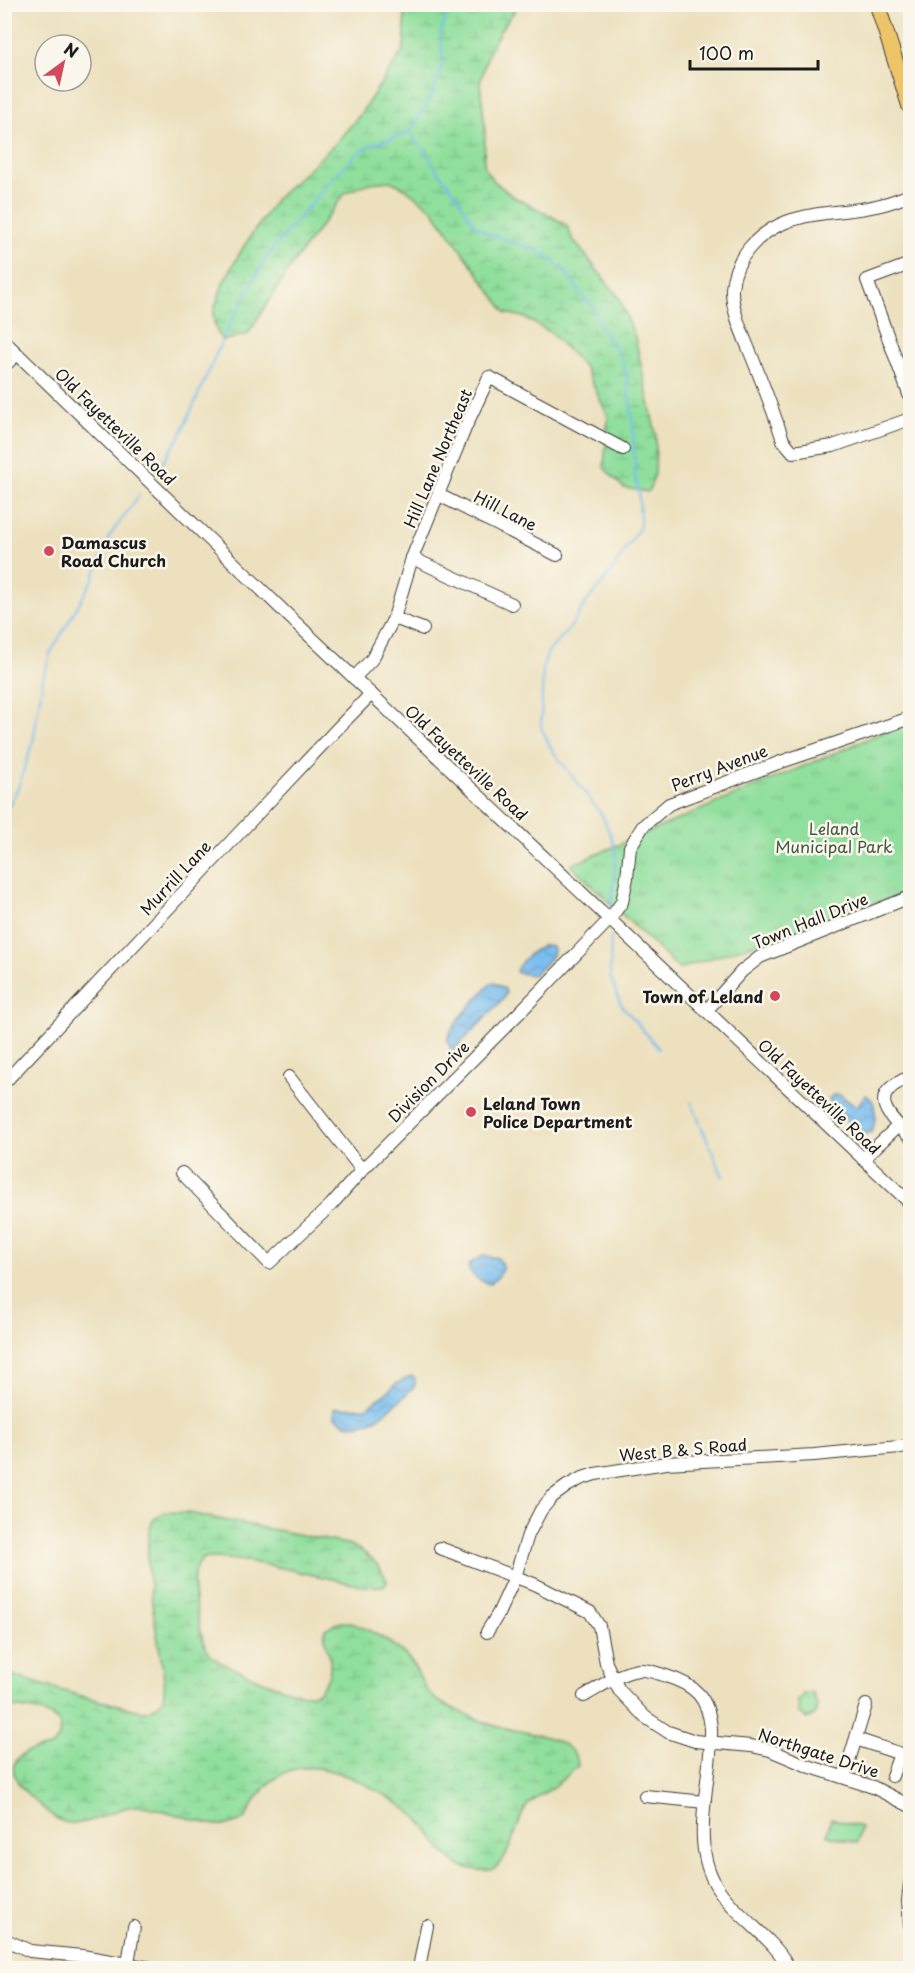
<svg xmlns="http://www.w3.org/2000/svg" width="915" height="1973" font-family="'Playpen Sans',sans-serif">
	<defs>
		<pattern id="wetland-marsh" width="20" height="14" patternUnits="userSpaceOnUse" patternTransform="scale(1.5)"><rect width="20" height="14" fill="#90df9d"/><path d="M1 5h8M5 5V1M11 12h8M15 12V8" fill="none" stroke="#7cbf87"/></pattern>
		<pattern id="park-tufts" width="24" height="20" patternUnits="userSpaceOnUse" patternTransform="scale(1.5)"><rect width="24" height="20" fill="#90df9d"/><path d="M3 7l-1-3M5 7V3M7 7l1-3M15 17l-1-3M17 17v-4M19 17l1-3" fill="none" stroke="#7cbf87"/></pattern>
		<pattern id="water-waves" width="16" height="10" patternUnits="userSpaceOnUse" patternTransform="scale(1.5)"><rect width="16" height="10" fill="#77bcee"/><path d="M0 5q4-4 8 0t8 0" fill="none" stroke="#66a1cc"/></pattern>
	</defs>
	<rect width="100%" height="100%" fill="#fbf7ec"/>
	<filter id="ink" filterUnits="userSpaceOnUse"><feTurbulence type="fractalNoise" baseFrequency=".0167" numOctaves="2"/><feDisplacementMap in="SourceGraphic" scale="12" xChannelSelector="R" yChannelSelector="G"/><feConvolveMatrix kernelMatrix="1 2 1 2 8 2 1 2 1" color-interpolation-filters="sRGB"/></filter>
	<filter id="wash" filterUnits="userSpaceOnUse"><feTurbulence type="fractalNoise" baseFrequency=".008" numOctaves="4" result="noise"/><feDisplacementMap in="SourceGraphic" scale="24" xChannelSelector="R" yChannelSelector="G"/><feGaussianBlur stdDeviation="1.35" result="paint"/><feColorMatrix in="noise" values="0 0 0 0 0 0 0 0 0 0 0 0 0 0 0 0 0 1.4 0 .05"/><feComposite in="paint" operator="in"/></filter>
	<g filter="url(#wash)">
		<rect width="100%" height="100%" fill="#ece0be"/>
		<g fill="url(#wetland-marsh)" stroke="#567e5c" stroke-width="1.5">
			<polygon points="404,5 519,5 501,29 488,54 480,83 485,127 484,166 492,179 512,196 551,216 567,226 572,238 619,298 635,337 656,435 655,474 648,492 624,488 604,468 608,416 585,368 550,332 523,317 506,313 433,210 405,188 390,181 369,183 345,193 291,266 248,334 222,341 218,334 213,318 215,307 224,281 244,246 276,199 334,145 359,116 403,51 405,40"/>
			<path d="M167,1512L188,1513L347,1544C366,1551 379,1562 387,1581C384,1585 384,1586 379,1586C363,1588 344,1582 328,1578C287,1570 245,1557 203,1558C200,1562 196,1566 195,1570C190,1585 200,1634 206,1649C209,1655 214,1658 220,1662C241,1671 291,1696 312,1694C322,1693 329,1678 330,1669C333,1653 322,1645 325,1629C331,1626 336,1622 342,1622C361,1622 401,1647 412,1663C422,1678 424,1694 442,1703C458,1711 475,1719 492,1725C516,1733 576,1733 578,1766C570,1773 562,1780 554,1787C545,1793 530,1800 525,1809C516,1824 509,1865 490,1870C484,1871 478,1870 472,1869C468,1868 463,1867 459,1865C441,1856 430,1828 414,1815C392,1797 346,1771 317,1768C287,1765 269,1779 254,1803C248,1812 247,1819 237,1823C210,1833 169,1807 140,1806C116,1805 94,1826 70,1823C55,1822 43,1807 32,1798C20,1788 3,1767 22,1755C29,1749 44,1749 53,1746L59,1737L60,1724C46,1708 24,1709 5,1706V1673C42,1685 80,1697 118,1705C126,1707 137,1711 145,1711C151,1710 161,1704 163,1698C167,1685 162,1666 160,1653C156,1626 138,1539 155,1518C158,1514 162,1514 167,1512Z"/>
			<polygon points="812,1692 817,1705 816,1714 807,1719 799,1713 798,1701 803,1694"/>
		</g>
		<polygon fill="url(#park-tufts)" stroke="#567e5c" stroke-width="1.5" points="910,721 910,892 679,969 571,865"/>
		<polygon fill="#90df9d" stroke="#567e5c" stroke-width="1.5" points="831,1818 861,1827 857,1843 827,1835"/>
		<g fill="url(#water-waves)" stroke="#4a6c85" stroke-width="1.5">
			<path d="M545,945L551,946L554,951C551,960 541,968 534,975L517,973L516,971C521,960 533,950 545,945Z"/>
			<path d="M493,982L505,989L506,993L503,999L453,1051C450,1047 447,1043 448,1038C448,1029 485,989 493,982Z"/>
			<path d="M833,1095H840L857,1107L865,1095C879,1099 876,1121 872,1132L865,1134L852,1126L830,1102L829,1099Z"/>
			<path d="M484,1256L498,1258L503,1267L498,1277L490,1284C480,1282 471,1276 468,1266L472,1262Z"/>
			<path d="M411,1376L415,1378V1386C398,1402 373,1430 347,1424C343,1423 339,1419 335,1417V1408L366,1407L384,1395L397,1383Z"/>
		</g>
		<g fill="none" stroke-linecap="round" stroke-linejoin="round">
			<g stroke="#77bcee" stroke-width="2">
				<polyline points="410,132 414,139 426,152 436,169 458,197 473,223 487,233 534,249 551,259 568,275 585,300 591,304 600,327 619,353 626,372 633,424 635,475 639,495 640,526 609,575 585,604 570,628 548,652 543,667 541,727 552,750 602,815 612,838 616,856 611,908"/>
				<polyline points="155,474 180,436 226,332 263,263 274,247 332,179 354,156 372,145 410,132 412,128 434,91 441,69 443,61 440,35 450,4"/>
				<polyline points="4,815 18,788 33,742 43,678 50,654 93,579 109,537 140,494"/>
				<polyline points="611,937 610,976 620,1003 659,1049"/>
				<polyline points="691,1102 723,1177"/>
			</g>
		</g>
	</g>
	<g filter="url(#ink)">
		<g fill="none" stroke-linecap="round" stroke-linejoin="round">
			<g stroke="#3b3934" stroke-width="14">
				<g id="minor">
					<path d="M910,195C899,199 888,204 876,206C846,213 815,211 786,222C758,233 734,258 732,289C731,313 748,345 756,367C766,392 775,416 783,440L793,452L833,446L910,419"/>
					<polyline points="910,264 867,280 910,397"/>
					<polyline points="4,341 296,623 910,1203"/>
					<polyline points="4,366 17,354"/>
					<polyline points="439,495 557,555"/>
					<polyline points="412,558 512,604"/>
					<polyline points="394,618 423,629"/>
					<polyline points="354,678 372,659 394,618 412,558 466,426 489,377 623,449"/>
					<polyline points="706,1011 742,971 760,957 910,897"/>
					<polyline points="289,1077 362,1170"/>
					<path d="M910,1077C867,1094 885,1113 910,1137"/>
					<polyline points="4,1083 336,730 371,694"/>
					<polyline points="863,1159 898,1126"/>
					<polyline points="182,1173 269,1263 331,1205 362,1170 520,1012 609,920 622,902 627,878 630,847 643,826 669,804 778,763 910,718"/>
					<polyline points="440,1548 534,1584 590,1612 599,1626 606,1663 619,1690 645,1717 668,1732 695,1741 751,1746 770,1750 808,1766 873,1787 910,1806"/>
					<polyline points="487,1632 498,1614 515,1577 528,1535 541,1510 552,1497 567,1486 580,1479 595,1474 666,1463 814,1455 910,1446"/>
					<path d="M584,1696C600,1687 620,1672 639,1670C648,1669 657,1673 666,1676C695,1685 708,1697 711,1728C713,1782 685,1847 722,1894C742,1920 774,1939 789,1968"/>
					<polyline points="856,1739 910,1757"/>
					<polyline points="892,1776 900,1754"/>
					<polyline points="844,1777 866,1705"/>
					<polyline points="645,1796 705,1802"/>
					<polyline points="910,1884 908,1901 910,1925"/>
					<polyline points="4,1939 30,1951 82,1956 151,1968"/>
					<polyline points="128,1963 134,1927"/>
					<polyline points="419,1968 427,1926"/>
				</g>
			</g>
			<g stroke="#3b3934" stroke-width="17">
				<polyline id="major" points="877,4 910,107"/>
			</g>
			<use href="#minor" stroke="#fff" stroke-width="12"/>
			<use href="#major" stroke="#eec469" stroke-width="15"/>
		</g>
	</g>
	<g fill="#d1495b" stroke="#fbf7ec" stroke-width="2">
		<circle cx="49" cy="551" r="6"/>
		<circle cx="775" cy="996" r="6"/>
		<circle cx="471" cy="1112" r="6"/>
	</g>
	<g text-anchor="middle" dominant-baseline="central" stroke-width="5" stroke-linejoin="round" paint-order="stroke">
		<g font-size="16" fill="#1c1c1c" stroke="#fbf7ec">
			<text transform="translate(116 426) rotate(44)">Old Fayetteville Road</text>
			<text transform="translate(437 458) rotate(-67)">Hill Lane Northeast</text>
			<text transform="translate(506 510) rotate(27)">Hill Lane</text>
			<text transform="translate(467 762) rotate(43)">Old Fayetteville Road</text>
			<text transform="translate(719 767) rotate(-21)">Perry Avenue</text>
			<text transform="translate(175 877) rotate(-47)">Murrill Lane</text>
			<text transform="translate(810 920) rotate(-22)">Town Hall Drive</text>
			<text transform="translate(428 1081) rotate(-45)">Division Drive</text>
			<text transform="translate(820 1096) rotate(43)">Old Fayetteville Road</text>
			<text transform="translate(683 1449) rotate(-5)">West B &amp; S Road</text>
			<text transform="translate(819 1752) rotate(18)">Northgate Drive</text>
		</g>
		<g font-size="16" font-weight="bold" fill="#1c1c1c" stroke="#fbf7ec" text-anchor="start">
			<text x="61" y="542">Damascus<tspan x="61" dy="18">Road Church</tspan></text>
			<text x="763" y="996" text-anchor="end">Town of Leland</text>
			<text x="483" y="1103">Leland Town<tspan x="483" dy="18">Police Department</tspan></text>
		</g>
		<g font-size="16" fill="#3f5643" stroke="#fbf7ec">
			<text x="834" y="828">Leland<tspan x="834" dy="18">Municipal Park</tspan></text>
		</g>
	</g>
	<rect width="915" height="1973" fill="none" stroke="#fbf7ec" stroke-width="24"/>
	<g transform="translate(63 63) rotate(33)"><circle r="28" fill="#fbf7ec" stroke="#a29f99" stroke-width="1.5"/>
	<path d="M0-4.5L10 22L0 15L-10 22Z" fill="#d1495b"/>
	<text y="-9" font-size="16" font-weight="bold" text-anchor="middle" fill="#1c1c1c">N</text>
	</g>
	<path d="M690 60v9h128v-9" fill="none" stroke="#1c1c1c" stroke-width="3"/>
	<text x="699" y="60" font-size="18" fill="#1c1c1c" stroke="#fbf7ec" stroke-width="4.5" paint-order="stroke">100 m</text>
</svg>
